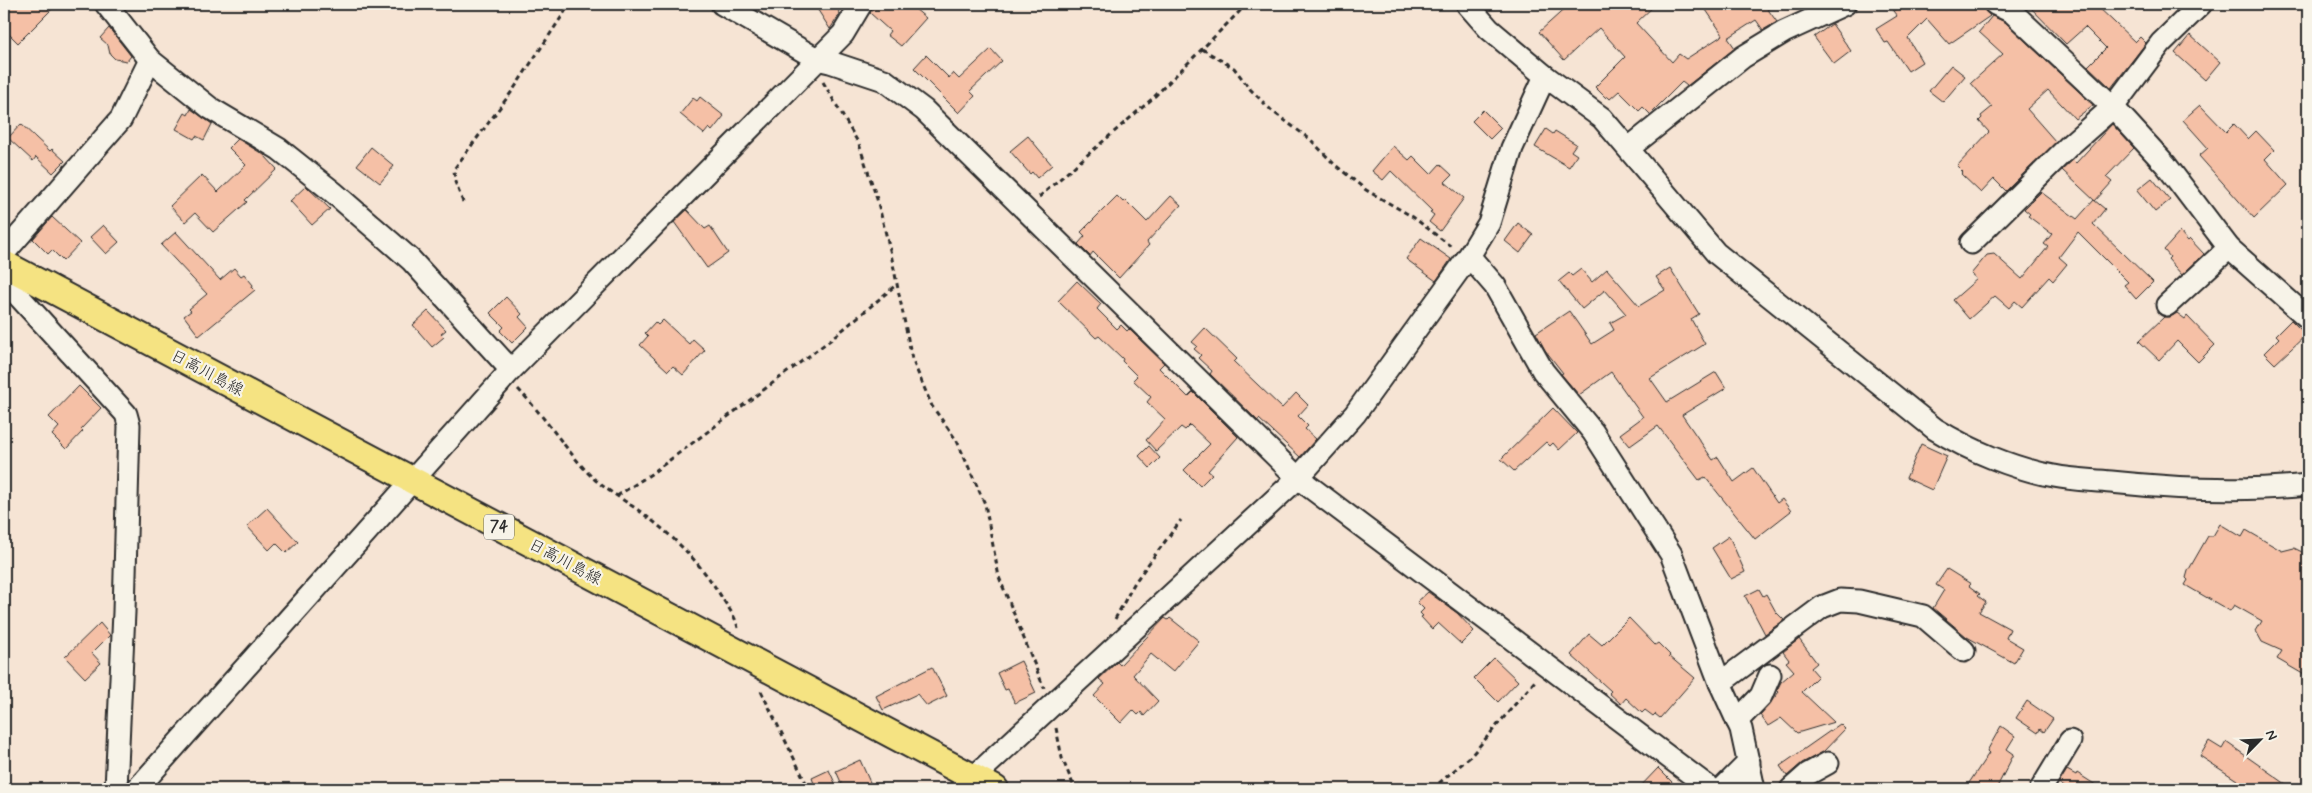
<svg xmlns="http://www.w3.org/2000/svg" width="2312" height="793" font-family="Mynerve,'Klee One',sans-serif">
	<rect width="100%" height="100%" fill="#f6e4d4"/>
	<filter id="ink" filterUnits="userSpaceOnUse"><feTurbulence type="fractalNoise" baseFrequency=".02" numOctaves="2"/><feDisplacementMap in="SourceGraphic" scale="10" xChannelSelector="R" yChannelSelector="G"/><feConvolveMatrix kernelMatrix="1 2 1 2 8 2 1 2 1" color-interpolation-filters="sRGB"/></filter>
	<g filter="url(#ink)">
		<g fill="#f5c0a6" stroke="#2b2b2b">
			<polygon points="4,4 57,4 18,43 4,29"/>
			<polygon points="814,4 835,4 840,14 830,29"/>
			<polygon points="875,4 909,4 926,18 901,46 887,35 890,31 870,13"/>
			<polygon points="1570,4 1656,4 1636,23 1672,62 1679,54 1686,59 1723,35 1702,4 1764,4 1777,22 1763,30 1756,20 1728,38 1735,48 1687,86 1682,82 1650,114 1643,107 1639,111 1619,91 1610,99 1607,96 1606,98 1595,87 1625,57 1599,28 1564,60 1539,32"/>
			<polygon points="1904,4 1976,4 1983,8 1990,16 1949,44 1927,19 1908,38 1922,62 1908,71 1888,42 1885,43 1876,29 1897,16 1893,11"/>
			<polygon points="2027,4 2095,4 2135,42 2140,37 2146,43 2111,88 2088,66 2106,48 2085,27 2066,44"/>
			<polygon points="1992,16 2005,22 2093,105 2075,119 2048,90 2027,109 2056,142 2006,191 1994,179 1981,193 1961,174 1963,172 1957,166 1989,132 1979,121 1982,118 1981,116 1992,107 1971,83 2003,54 1979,32"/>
			<polygon points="1832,24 1851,51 1834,64 1814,37"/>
			<polygon points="109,28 131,56 127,61 115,59 110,54 108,45 100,38"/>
			<polygon points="2190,35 2220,62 2205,80 2175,53"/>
			<polygon points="991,49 1002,61 970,91 975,96 959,113 914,68 926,55 949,78 953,73 959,79"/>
			<polygon points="1951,65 1965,76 1943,102 1929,91"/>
			<polygon points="700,97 724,116 712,131 709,128 704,134 680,114 693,98 697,101"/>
			<polygon points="2200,105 2226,132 2234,124 2248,139 2256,131 2274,150 2265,159 2288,185 2254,218 2199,156 2208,148 2183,120"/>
			<polygon points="191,109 212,124 204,140 196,136 194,139 176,129 185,113 188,115"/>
			<polygon points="1483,110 1501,128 1490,139 1472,121"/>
			<polygon points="21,124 50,151 52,149 65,161 53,173 36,157 33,161 8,138"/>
			<polygon points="2112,124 2134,148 2106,177 2112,182 2095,201 2062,170 2073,160 2076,163"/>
			<polygon points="1546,129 1553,134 1555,131 1576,144 1571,151 1577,155 1569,167 1535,147"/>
			<polygon points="1028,136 1052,165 1037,178 1032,172 1030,174 1010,151"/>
			<polygon points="238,139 264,155 277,169 245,200 247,202 213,232 195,213 185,222 170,206 202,175 218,192 246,165 229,148"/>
			<polygon points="1393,146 1409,160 1413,156 1431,174 1440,164 1452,175 1445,182 1464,198 1440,231 1429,222 1434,215 1430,212 1432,211 1391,171 1383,180 1372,171"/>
			<polygon points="371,147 394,166 380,183 357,165"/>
			<polygon points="2152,178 2170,200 2155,212 2137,190"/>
			<polygon points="306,186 330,209 312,225 290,201"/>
			<polygon points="2041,192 2077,219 2094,200 2105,209 2093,224 2153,282 2136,299 2124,285 2128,282 2078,232 2059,257 2067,264 2053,281 2049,277 2022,307 2015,301 2009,308 1995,296 1969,319 1953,300 1977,279 1971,274 1987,255 1994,254 2022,279 2048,247 2044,244 2052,234 2028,216 2030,214 2024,209"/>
			<polygon points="1117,196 1123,202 1125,200 1147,222 1171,196 1181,205 1147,242 1149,245 1119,278 1093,252 1090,256 1078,244 1085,236 1081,232"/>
			<polygon points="687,210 705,229 710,226 728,253 707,268 674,222"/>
			<polygon points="52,217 80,243 63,261 52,250 48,254 33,239"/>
			<polygon points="1518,223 1533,235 1520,253 1505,241"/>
			<polygon points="103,225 119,242 106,254 90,237"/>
			<polygon points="176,232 220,280 234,268 241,276 244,274 253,285 252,287 255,290 199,336 184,316 191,311 189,309 207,294 161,245"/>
			<polygon points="2180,232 2188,241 2190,239 2204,254 2182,275 2168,259 2170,257 2164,250"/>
			<polygon points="1421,238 1451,259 1436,281 1406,259"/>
			<polygon points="1670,268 1699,314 1691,319 1705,344 1650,378 1667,402 1716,372 1726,388 1682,415 1713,460 1718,457 1734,482 1753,468 1777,503 1782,499 1791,511 1755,539 1705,477 1699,480 1658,426 1630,446 1620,434 1643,417 1611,372 1579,395 1561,374 1563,373 1545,350 1536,333 1569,311 1592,344 1614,330 1610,323 1626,314 1605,290 1582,309 1559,281 1569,273 1572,276 1581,269 1592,282 1607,269 1639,306 1665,290 1656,277"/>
			<polygon points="1077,281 1101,304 1097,309 1117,329 1121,325 1127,331 1129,329 1164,363 1159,368 1188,397 1193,392 1238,437 1208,471 1212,474 1200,486 1184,470 1210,444 1190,425 1185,430 1181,427 1156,451 1146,440 1165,419 1147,402 1151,397 1133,380 1137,376 1122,361 1123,359 1099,336 1096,338 1058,301"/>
			<polygon points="506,297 522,314 519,317 528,327 512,343 500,331 504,327 490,313"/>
			<polygon points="428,311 446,330 441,334 444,337 432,347 413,325"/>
			<polygon points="2177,313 2185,319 2187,316 2215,345 2198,362 2177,341 2159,360 2139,341 2164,317 2170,317"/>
			<polygon points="663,320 689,344 693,339 705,350 683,375 673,366 668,371 640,345 648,336 645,333 655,322 658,325"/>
			<polygon points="2291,320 2306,335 2275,364 2264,353 2279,338 2276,335"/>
			<polygon points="1205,328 1237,359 1234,362 1282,408 1296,393 1308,405 1298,416 1308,426 1305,429 1316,439 1300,457 1259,419 1258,421 1210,374 1212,371 1198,358 1201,355 1194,349 1197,346 1192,342"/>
			<polygon points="79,386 101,408 81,429 83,431 66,449 52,435 59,427 49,417"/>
			<polygon points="1553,408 1577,433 1559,450 1553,443 1550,446 1546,442 1514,471 1501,459"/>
			<polygon points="1921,444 1947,456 1932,490 1906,478"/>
			<polygon points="1149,446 1160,458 1150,468 1139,456"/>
			<polygon points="267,508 298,542 286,553 276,543 269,550 247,526"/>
			<polygon points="2220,524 2242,537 2246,530 2282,551 2294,548 2306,554 2308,558 2308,573 2303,586 2308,589 2308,677 2277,659 2282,651 2262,642 2256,631 2262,621 2234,605 2230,611 2185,585 2188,580 2186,578 2188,571 2208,536 2213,536"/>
			<polygon points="1729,536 1745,572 1731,579 1712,548"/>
			<polygon points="1947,569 1971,584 1969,586 1980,594 1978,596 1986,602 1979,612 2010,629 2006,638 2023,648 2014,663 1967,637 1933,608 1944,590 1936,585"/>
			<polygon points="1759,589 1763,596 1766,594 1776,612 1784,620 1765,634 1745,596"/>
			<polygon points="1428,592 1457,613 1474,631 1461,644 1438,623 1432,629 1421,617 1423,616 1420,613 1424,609 1417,602"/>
			<polygon points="1165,618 1168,620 1170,618 1199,641 1173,672 1151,654 1133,675 1158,701 1144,716 1141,712 1138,715 1133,710 1121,723 1094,696 1105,684 1099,679 1117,662 1120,665"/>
			<polygon points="1629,618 1655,645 1658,643 1670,655 1669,656 1695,678 1660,718 1655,714 1653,716 1645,710 1642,713 1626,698 1621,704 1609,693 1611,691 1571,655 1589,634 1602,645"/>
			<polygon points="100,623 110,635 92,653 101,663 85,678 65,657"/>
			<polygon points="1799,639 1817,663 1811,668 1818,676 1802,692 1834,722 1797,733 1781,718 1768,726 1760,715 1779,692 1777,690 1781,682 1794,671 1786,662 1789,660 1783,652"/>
			<polygon points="1494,658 1518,681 1498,702 1474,678"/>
			<polygon points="1021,661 1036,693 1015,703 1008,689 1005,690 997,673"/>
			<polygon points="932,667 947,696 927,706 917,694 883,710 876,696"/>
			<polygon points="2027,701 2053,719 2044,732 2040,729 2038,733 2016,718"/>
			<polygon points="1840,724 1845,729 1823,752 1802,763 1787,776 1780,766"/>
			<polygon points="2001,726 2015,736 2007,749 2014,754 1996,789 1965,789 1989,753 1987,751"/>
			<polygon points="2209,741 2222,749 2226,742 2293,789 2235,789 2240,782 2200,756"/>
			<polygon points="860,760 873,789 844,789 836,771"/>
			<polygon points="1658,768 1679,789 1638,789"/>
			<polygon points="829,770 835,783 816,789 812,778"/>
			<polygon points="2067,770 2076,775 2077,773 2102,789 2067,789 2059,783"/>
		</g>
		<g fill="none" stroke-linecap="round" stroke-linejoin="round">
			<g stroke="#2b2b2b" stroke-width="25">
				<g id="minor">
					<polyline points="106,4 150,60 210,108 279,149 333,192 411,260 511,370"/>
					<polyline points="722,4 817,59 830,62 884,80 924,110 1298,478 1711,789"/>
					<path d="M1467,4L1489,29L1545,76L1602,118L1716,253L1935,429C1969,450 2014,469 2054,476C2073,480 2092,480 2111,482C2177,489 2242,492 2308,485"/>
					<polyline points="1995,4 2012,12 2113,107 2166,165 2229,248 2308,318"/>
					<polyline points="1629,148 1743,57 1784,32 1845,4"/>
					<polyline points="1971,243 2071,144 2113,107 2161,43 2201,4"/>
					<polyline points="4,253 121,119 150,60"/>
					<polyline points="1469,256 1495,286 1543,371 1593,432 1671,554 1720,683 1741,729 1754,789"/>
					<polyline points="4,275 13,290 126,414 129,425 124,612 116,789"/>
					<polyline points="2167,305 2229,248"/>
					<polyline points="1720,683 1822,607 1840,600 1859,601 1923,616 1964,651"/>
					<polyline points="1737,721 1761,696 1770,675"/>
					<polyline points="137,789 511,370 843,34 861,4"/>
					<polyline points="961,789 1298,478 1355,414 1469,256 1489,223 1512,148 1545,76"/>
					<polyline points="1722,789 1749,762"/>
					<polyline points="1791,789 1808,774 1828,763"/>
					<polyline points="2041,789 2070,741"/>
				</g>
			</g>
			<g stroke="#2b2b2b" stroke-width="30">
				<polyline id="major" points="4,264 995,789"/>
			</g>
			<g stroke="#2b2b2b" stroke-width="3" stroke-dasharray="5 4" stroke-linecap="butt">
				<polyline points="1202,49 1234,68 1250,89 1272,111 1311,140 1334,164 1366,190 1413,217 1453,248"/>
				<polyline points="823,82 859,144 877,199 891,254 912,359 932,406 957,441 985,504 999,577 1044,688"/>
				<polyline points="1039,197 1152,99 1247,4"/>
				<polyline points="463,202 455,182 454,169 513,90 570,4"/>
				<path d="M518,389C544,416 564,447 589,474C604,489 621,498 638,510C673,535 702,564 724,601C730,610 736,618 738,628"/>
				<polyline points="617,496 651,474 833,338 896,285"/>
				<polyline points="1115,619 1135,582 1181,520"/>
				<polyline points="761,691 809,789"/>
				<polyline points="1056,728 1062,758 1075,789"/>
				<polyline points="1432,789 1470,757 1535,681"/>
			</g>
			<use href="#minor" stroke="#f7f3e8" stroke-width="21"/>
			<use href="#major" stroke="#f5e382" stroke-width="26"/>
		</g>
	</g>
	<g text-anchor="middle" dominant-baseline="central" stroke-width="4.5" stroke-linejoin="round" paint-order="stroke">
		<rect fill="#f7f3e8" stroke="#686764" stroke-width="1" x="484" y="514.5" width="30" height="25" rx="4"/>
		<g font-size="15" font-weight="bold" fill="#2b2b2b">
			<text x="499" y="527">74</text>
		</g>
		<g font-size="16" fill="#2b2b2b" stroke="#f7f3e8">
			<text transform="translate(207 373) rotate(28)">日高川島線</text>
			<text transform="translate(565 562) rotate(28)">日高川島線</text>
		</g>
	</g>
	<rect width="2312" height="793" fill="none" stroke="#f7f3e8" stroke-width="20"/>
	<rect x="10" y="10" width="2292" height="773" fill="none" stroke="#2b2b2b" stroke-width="2" filter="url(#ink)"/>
	<g transform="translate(2260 740) rotate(66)" stroke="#f7f3e8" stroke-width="4" paint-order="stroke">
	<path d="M0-4L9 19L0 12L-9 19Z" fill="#2b2b2b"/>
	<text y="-8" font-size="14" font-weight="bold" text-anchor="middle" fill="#2b2b2b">N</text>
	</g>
</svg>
